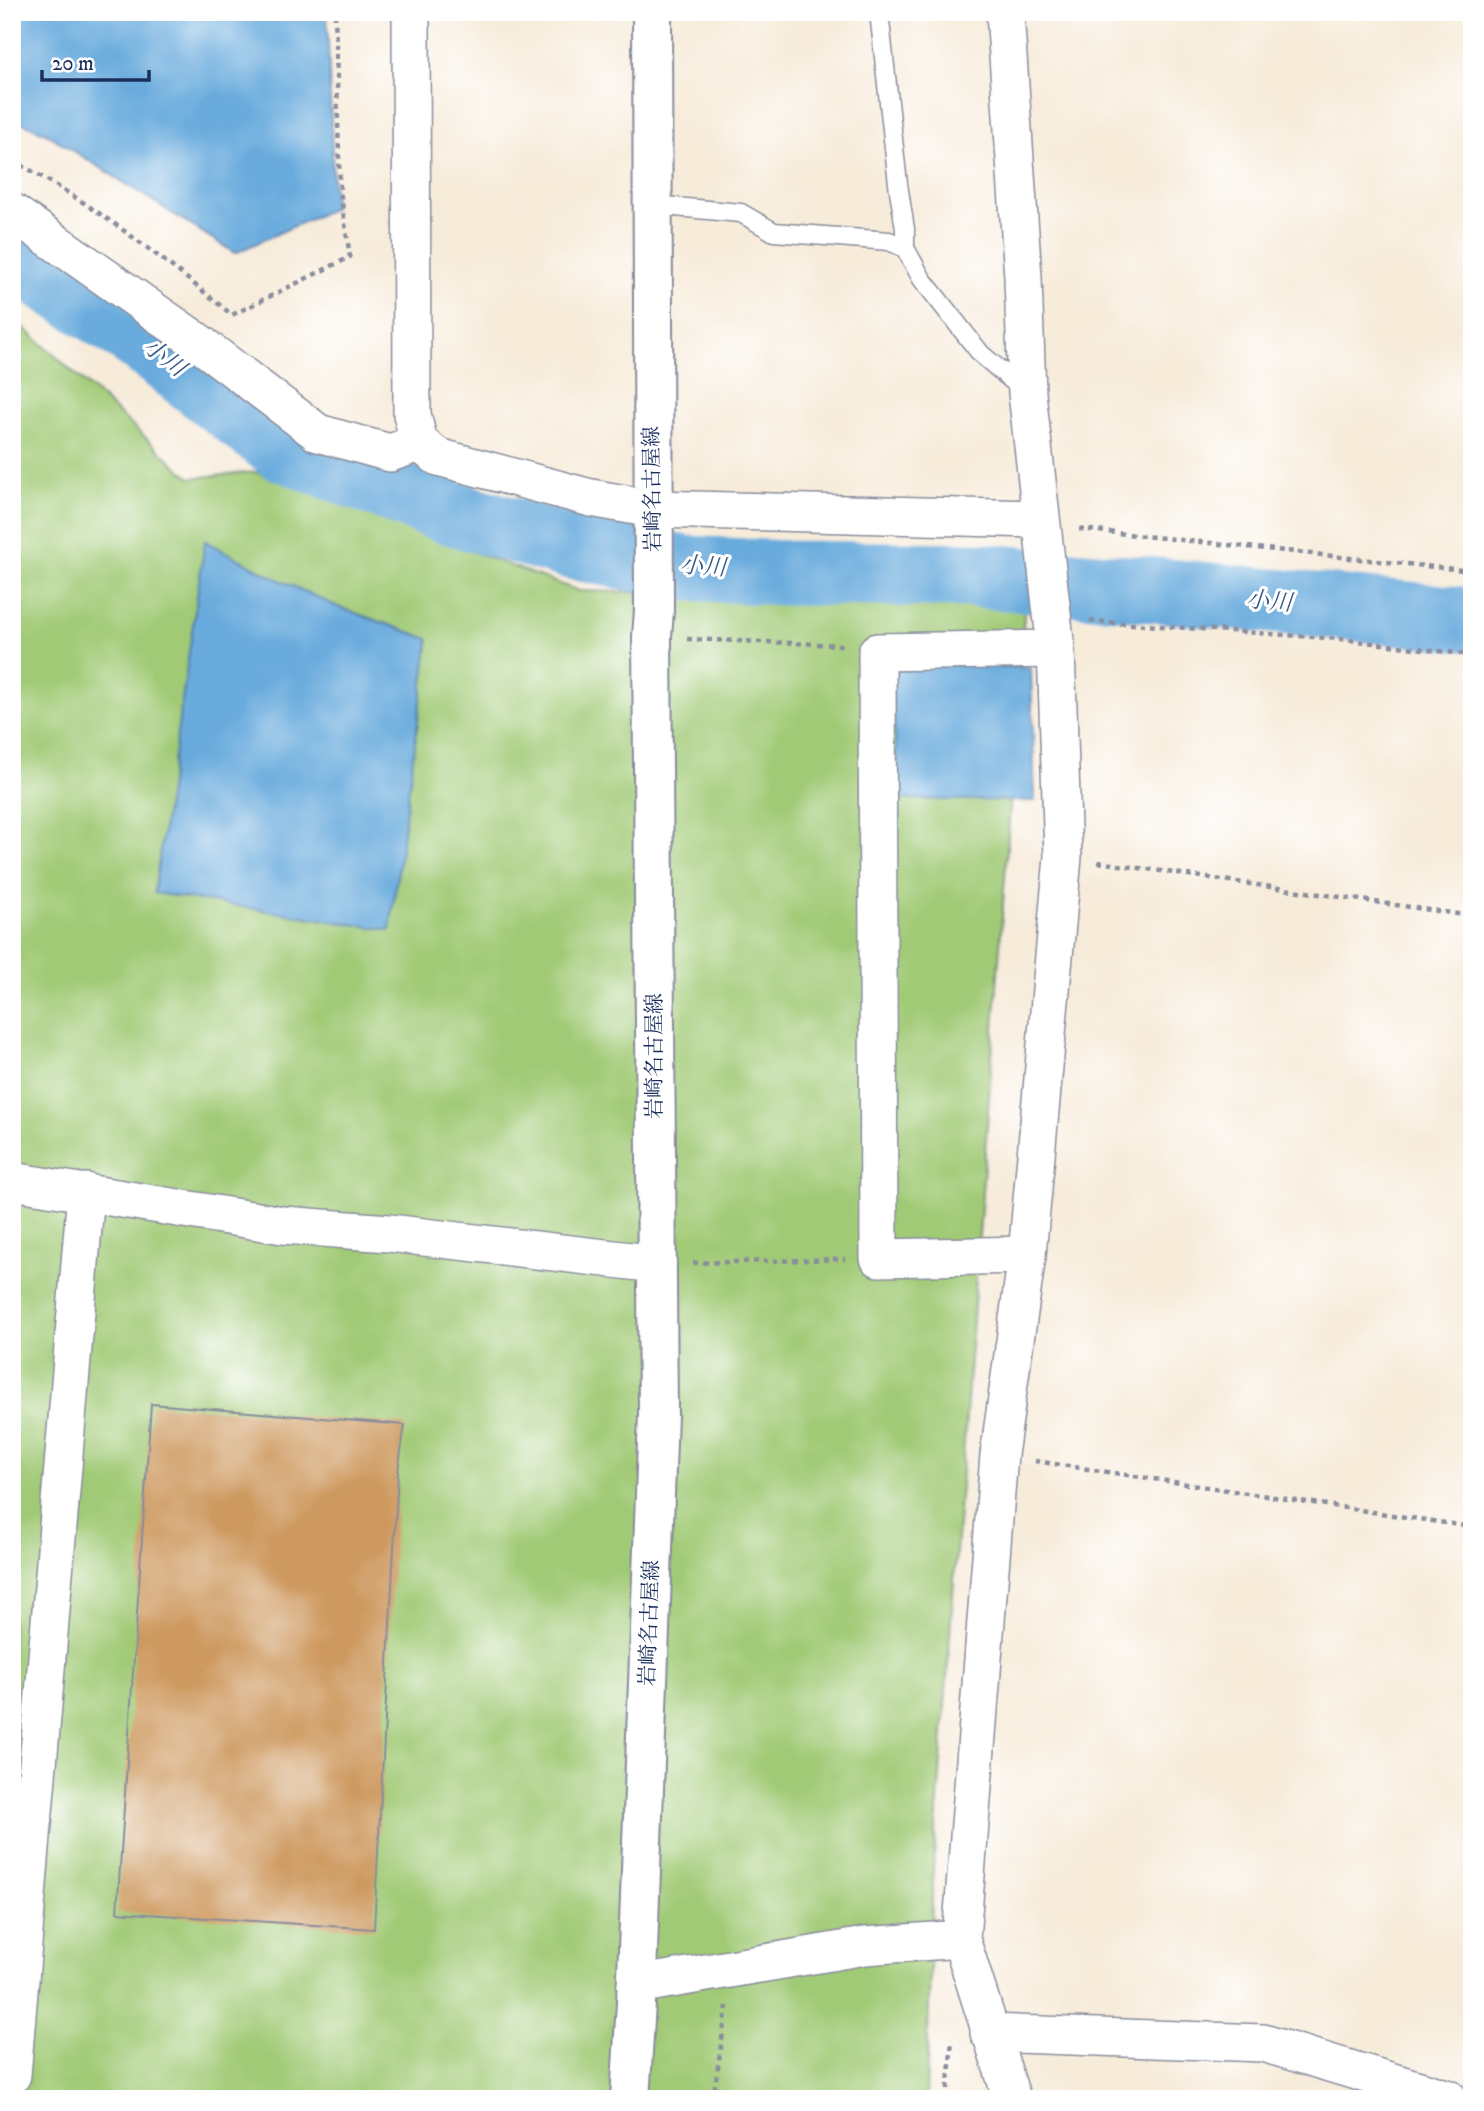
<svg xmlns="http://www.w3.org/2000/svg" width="1484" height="2111" font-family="'IM FELL DW Pica','Noto Serif JP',serif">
	<rect width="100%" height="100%" fill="#fff"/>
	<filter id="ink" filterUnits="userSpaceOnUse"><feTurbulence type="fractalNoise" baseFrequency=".0143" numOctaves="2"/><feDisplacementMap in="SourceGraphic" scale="14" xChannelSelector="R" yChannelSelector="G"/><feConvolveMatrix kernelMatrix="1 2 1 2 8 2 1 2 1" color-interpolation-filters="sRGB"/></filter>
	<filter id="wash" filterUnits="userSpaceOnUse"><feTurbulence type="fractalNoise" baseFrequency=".00686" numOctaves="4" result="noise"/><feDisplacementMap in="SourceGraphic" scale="28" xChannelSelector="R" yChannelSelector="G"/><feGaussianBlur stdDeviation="1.57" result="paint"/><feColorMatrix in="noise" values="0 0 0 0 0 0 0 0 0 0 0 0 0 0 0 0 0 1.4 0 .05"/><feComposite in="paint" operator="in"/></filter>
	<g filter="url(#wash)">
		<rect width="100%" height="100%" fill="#f7ebd9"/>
		<polygon fill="#a1ca76" stroke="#5e7c6a" stroke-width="2" points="12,317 190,478 257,472 579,591 1025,600 933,1870 926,2099 12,2099"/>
		<g fill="#69abdd" stroke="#426d9e" stroke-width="2">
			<polygon points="12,12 327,12 334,208 235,253 44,132 12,118"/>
			<polygon points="205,541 273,577 338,607 429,639 390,930 154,893"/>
			<polygon points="890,661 1031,668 1035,801 899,799"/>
		</g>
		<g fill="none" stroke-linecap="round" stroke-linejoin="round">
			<polyline stroke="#69abdd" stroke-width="65" points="12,257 130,332 280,448 449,512 575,548 685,568 786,573 972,575 1156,590 1472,620"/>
		</g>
		<g id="blocks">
			<polygon fill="#ce995e" points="151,1404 405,1425 398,1471 374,1929 117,1912"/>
		</g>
	</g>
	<g filter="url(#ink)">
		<use href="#blocks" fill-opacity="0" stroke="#898d9c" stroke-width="2"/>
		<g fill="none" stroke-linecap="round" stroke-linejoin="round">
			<g stroke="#898d9c" stroke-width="21">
				<g id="lane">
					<polyline points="879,12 898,184 905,229 905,248"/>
					<polyline points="653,205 741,213 774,232 889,241 905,248 922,279 981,354 1027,393"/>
				</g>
			</g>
			<g stroke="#898d9c" stroke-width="40">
				<g id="street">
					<polyline points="411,12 412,414 419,443 438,457 591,498 653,509 1039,519"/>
					<polyline points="1005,12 1023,277 1027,393 1056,649 1063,857 1027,1255 999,1455 961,1939 1012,2099"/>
					<polyline points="12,212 198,342 318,433 390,453 419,443"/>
					<polyline points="12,1181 283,1225 389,1233 657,1264"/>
					<polyline points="1027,1255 879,1258 877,652 1056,649"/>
					<polyline points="636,1985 865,1946 961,1939"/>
					<polyline points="989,2033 1263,2043 1449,2099"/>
					<polyline points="12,2075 86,1192"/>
				</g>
			</g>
			<g stroke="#898d9c" stroke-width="42">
				<polyline id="secondary" points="630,2099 636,2003 658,1415 652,637 654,610 652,12"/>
			</g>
			<g stroke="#898d9c" stroke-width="4.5" stroke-dasharray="5 5" stroke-linecap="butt">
				<path d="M12,160C92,203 163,258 232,315L350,257L340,191L335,12"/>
				<polyline points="1079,529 1472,571"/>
				<polyline points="1090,621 1341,639 1472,655"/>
				<polyline points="687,639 843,645"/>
				<polyline points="1098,862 1472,916"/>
				<polyline points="693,1263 845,1259"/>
				<polyline points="1035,1461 1472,1527"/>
				<polyline points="713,2099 727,2006"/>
				<polyline points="947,2099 952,2040"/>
			</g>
			<use href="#lane" stroke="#fff" stroke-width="18"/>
			<use href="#street" stroke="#fff" stroke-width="37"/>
			<use href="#secondary" stroke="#fff" stroke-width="38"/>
		</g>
	</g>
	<g text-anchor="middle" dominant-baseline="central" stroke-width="6" stroke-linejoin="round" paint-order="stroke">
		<g font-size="21" fill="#1b2f5e" stroke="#fff">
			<text transform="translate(653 489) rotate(-91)">岩崎名古屋線</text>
			<text transform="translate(655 1056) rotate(-90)">岩崎名古屋線</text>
			<text transform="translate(650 1623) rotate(-88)">岩崎名古屋線</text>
		</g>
		<g font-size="23" font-style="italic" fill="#365a8a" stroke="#fff">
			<text transform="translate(164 358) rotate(38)">小川</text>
			<text transform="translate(703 567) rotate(4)">小川</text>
			<text transform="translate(1269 602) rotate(5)">小川</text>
		</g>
	</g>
	<rect width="1484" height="2111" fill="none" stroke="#fff" stroke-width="42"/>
	<path d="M42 70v10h107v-10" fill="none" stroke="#1b2f5e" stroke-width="3.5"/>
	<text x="52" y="70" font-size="21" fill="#1b2f5e" stroke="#ffffff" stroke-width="5" paint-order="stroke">20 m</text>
</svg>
